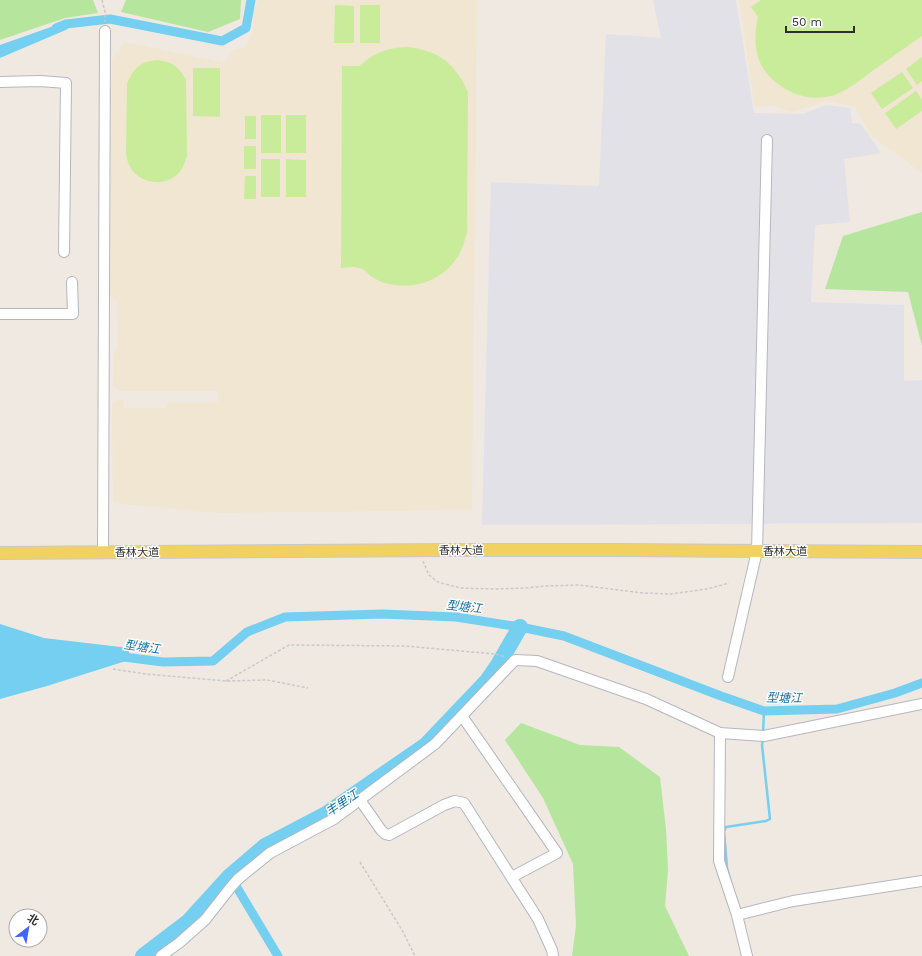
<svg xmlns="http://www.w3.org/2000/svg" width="922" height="956" font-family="'Work Sans','Noto Sans SC',sans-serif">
	<rect width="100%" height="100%" fill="#efe9e1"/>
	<polygon fill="#e3e1e8" points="653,0 736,0 754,113 803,114 826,105 850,108 852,123 861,124 881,153 844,159 850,222 815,225 811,302 904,305 904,381 922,380 922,523 482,525 491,182 599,186 606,34 661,38"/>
	<g fill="#f0e6d1">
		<polygon points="258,0 477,0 472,510 220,513 113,503 112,404 117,400 123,400 124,408 166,408 168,402 218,402 218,391 119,391 113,384 114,353 118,348 117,302 110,295 112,59 125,42 226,63 227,56 234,50 245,47 253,32 253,12"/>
		<polygon points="739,0 922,0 922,173 871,135 855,107 827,101 792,112 771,105 755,107"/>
	</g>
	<g fill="#b6e59e">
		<polygon points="0,0 93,0 98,13 65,18 0,40"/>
		<polygon points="126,0 241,0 240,19 208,32 121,12"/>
		<polygon points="922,212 922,346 908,292 825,289 843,236"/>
		<polygon points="521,723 580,745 619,747 660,777 666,829 668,870 665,906 689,956 572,956 576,926 573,864 543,798 505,740"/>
	</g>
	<g fill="#c9ec9a">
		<path d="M761,0H922V36C906,47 891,58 875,69C863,78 851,88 837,94C814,103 789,95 772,79C754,62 753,40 758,17L751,7Z"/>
		<polygon points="335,5 354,6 354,43 334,43"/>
		<rect x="360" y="5" width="20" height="38"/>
		<path d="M407,47C439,51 454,62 468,92L467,233C464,241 463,249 458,256C443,281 413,291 385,283C381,282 375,279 371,276C368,274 364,268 359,268C353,266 346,268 341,268L342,66H359C375,53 385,48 407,47Z"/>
		<polygon points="922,57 922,81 917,85 906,69"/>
		<path d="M158,60C173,62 179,67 186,80L187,156C185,161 184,166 181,170C167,190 135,184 128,162C127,159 126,155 126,152L127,84C133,68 141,61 158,60Z"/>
		<polygon points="193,68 220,68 220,117 193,116"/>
		<polygon points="902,72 913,88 882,109 871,93"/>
		<polygon points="916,91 922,100 922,111 896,129 885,113"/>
		<rect x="261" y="115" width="20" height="38"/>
		<rect x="286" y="115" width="20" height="38"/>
		<rect x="245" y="116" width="11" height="23"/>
		<rect x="244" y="146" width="12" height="23"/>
		<rect x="261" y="159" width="19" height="38"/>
		<polygon points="286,159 306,160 306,197 286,197"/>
		<polygon points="245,176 256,176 256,199 244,199"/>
	</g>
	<g fill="#75cff0">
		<polygon points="65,22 68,29 0,58 0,45"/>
		<polygon points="0,624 44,638 129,648 129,660 47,686 0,699"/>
	</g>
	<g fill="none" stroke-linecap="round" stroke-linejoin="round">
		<g stroke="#75cff0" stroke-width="2.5">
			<polyline points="763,734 764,711"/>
			<polyline points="731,883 727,868 724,831 726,827 766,821 770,819 762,745 763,739"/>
		</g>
		<g stroke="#75cff0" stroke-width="9">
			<polyline points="56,28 66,24 110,19 222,41 246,28 251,0"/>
			<polyline points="116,656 163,662 213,661 247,632 285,617 382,614 456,617 520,627 564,636 721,696 764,711 837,709 895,693 922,683"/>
			<polyline points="230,876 278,956"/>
		</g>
		<polyline stroke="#75cff0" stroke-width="16" points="143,956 189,921 230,876 265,846 326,814 426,745 487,681 498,665 520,627"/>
		<g stroke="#b4b7c1" stroke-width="12">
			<g id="minor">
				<polyline points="0,82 40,81 66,83 64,252"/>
				<polyline points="0,314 73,314 72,282"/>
				<polyline points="103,552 105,31"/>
				<polyline points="728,677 757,551 767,140"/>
				<polyline points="462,716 557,853 512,877"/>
				<polyline points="720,733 719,861 737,915 747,956"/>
				<polyline points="360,800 381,830 385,834 389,835 444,805 455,801 464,803 538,919 552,950 553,956"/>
				<polyline points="737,915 793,901 922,881"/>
				<polyline points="161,956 179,943 205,920 231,887 238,879 270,853 334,819 435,744 515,660 537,661 646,699 720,733 764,736 922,704"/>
			</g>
		</g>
		<g stroke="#c9c9c9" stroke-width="14">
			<polyline id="major" points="0,553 450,550 617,550 922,552"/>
		</g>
		<g stroke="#c9c9c9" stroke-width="1.5" stroke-dasharray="3 2" stroke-linecap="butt">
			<polyline points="102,0 105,12 105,22"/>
			<polyline points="423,561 429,575 438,582 460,588 496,589 526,588 545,586 579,585 643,593 671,594 707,589 729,583"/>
			<polyline points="113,669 146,674 226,681 267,680 308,688"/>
			<polyline points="226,681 289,645 405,646 495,654 506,657"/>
			<polyline points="360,862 402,930 415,956"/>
		</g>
		<use href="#minor" stroke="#fff" stroke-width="10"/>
		<use href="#major" stroke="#f2d163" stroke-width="12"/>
	</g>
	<g text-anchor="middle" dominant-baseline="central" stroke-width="3" stroke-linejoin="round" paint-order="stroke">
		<g font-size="11" fill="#2e2e2e" stroke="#fff">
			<text x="461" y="550">香林大道</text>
			<text x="785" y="551">香林大道</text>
			<text x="137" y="552">香林大道</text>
		</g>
		<g font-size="12" font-style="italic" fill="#0d6fa3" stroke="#fff">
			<text transform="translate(464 607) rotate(6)">型塘江</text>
			<text transform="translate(142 647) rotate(8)">型塘江</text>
			<text transform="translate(784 698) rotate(1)">型塘江</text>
			<text transform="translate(342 803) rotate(-34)">丰里江</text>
		</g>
	</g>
	<g transform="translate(28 928) rotate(31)"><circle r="19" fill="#ffffff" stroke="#ababab"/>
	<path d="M0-3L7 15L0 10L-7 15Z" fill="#4264fb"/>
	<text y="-6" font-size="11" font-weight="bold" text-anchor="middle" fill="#2e2e2e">北</text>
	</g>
	<path d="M786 26v6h68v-6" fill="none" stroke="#2e2e2e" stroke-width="2"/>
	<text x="792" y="26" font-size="12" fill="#2e2e2e" stroke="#ffffff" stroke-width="3" paint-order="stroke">50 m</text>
</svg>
